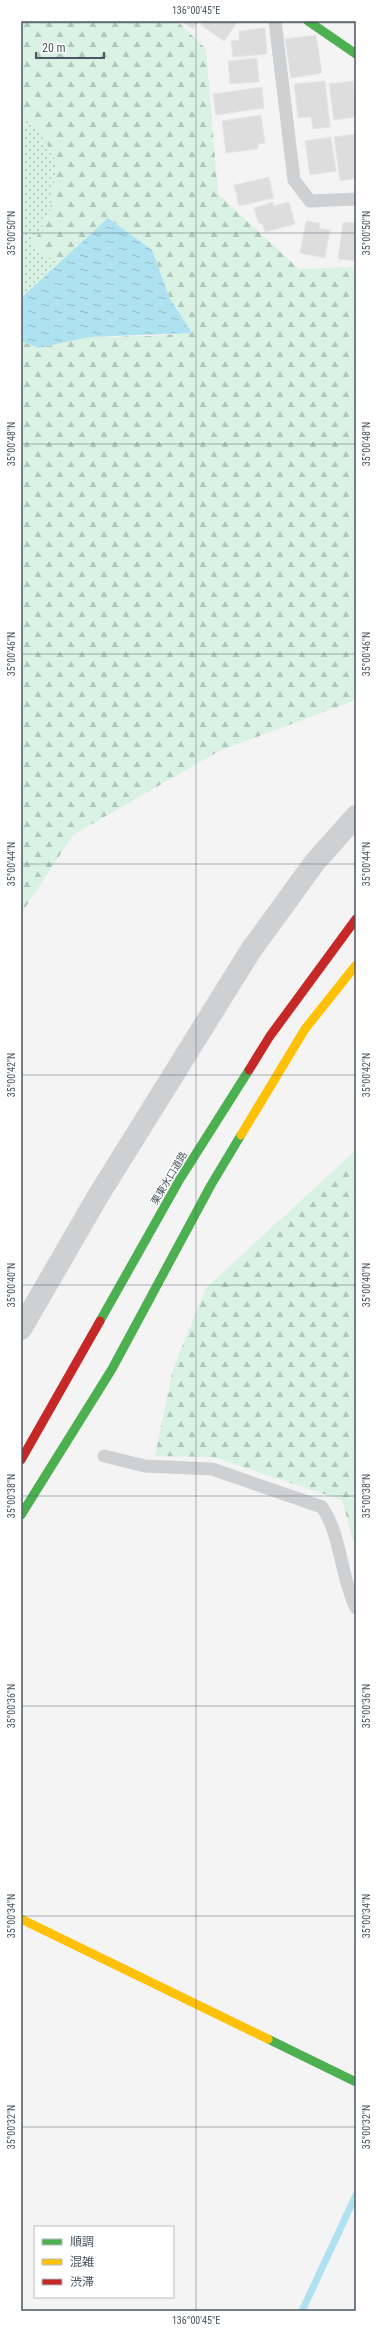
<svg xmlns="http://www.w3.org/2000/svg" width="377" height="2332" font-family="'Roboto Condensed','Noto Sans JP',sans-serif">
	<defs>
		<pattern id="green-dots" width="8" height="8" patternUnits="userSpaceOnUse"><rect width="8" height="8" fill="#d9f2e3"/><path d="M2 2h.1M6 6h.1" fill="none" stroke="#b2c7bb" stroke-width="1.8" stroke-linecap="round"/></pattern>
		<pattern id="forest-firs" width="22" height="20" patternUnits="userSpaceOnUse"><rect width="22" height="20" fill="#d9f2e3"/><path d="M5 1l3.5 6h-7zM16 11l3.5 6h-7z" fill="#b2c7bb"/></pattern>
		<pattern id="water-ripples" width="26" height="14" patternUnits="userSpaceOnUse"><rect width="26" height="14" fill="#aee2f0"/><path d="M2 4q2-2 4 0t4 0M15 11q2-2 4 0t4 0" fill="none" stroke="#90bac6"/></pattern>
	</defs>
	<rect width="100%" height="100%" fill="#f4f4f4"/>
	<polygon fill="url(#green-dots)" points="21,122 37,125 57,163 50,212 31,247 59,263 21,298"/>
	<g fill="url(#forest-firs)">
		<polygon points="21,21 177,21 206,49 218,194 299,269 356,267 356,700 219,751 73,835 21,914 21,341 38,348 89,337 150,336 192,333 170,299 152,250 108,218 59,263 31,247 50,212 57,163 37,125 21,122"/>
		<polygon points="356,1150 356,1550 342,1500 213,1457 155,1456 173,1369 206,1288"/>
	</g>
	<polygon fill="url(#water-ripples)" points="108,218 152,250 170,299 192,333 89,337 38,348 21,341 21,298"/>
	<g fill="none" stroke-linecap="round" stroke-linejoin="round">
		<polyline stroke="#aee2f0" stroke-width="7" points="302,2311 356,2195"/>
	</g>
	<g fill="#ddddde" stroke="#e5e6e7">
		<polygon points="182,21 198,21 193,29"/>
		<polygon points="204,21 238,21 224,41 201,25"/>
		<polygon points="265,28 267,54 233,57 231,41 239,40 239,31"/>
		<polygon points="316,35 322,73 291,78 285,39"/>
		<polygon points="257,58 259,82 230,84 228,61"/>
		<polygon points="325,81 330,127 313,129 311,117 298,118 294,84"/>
		<polygon points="353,81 356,117 334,120 329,84"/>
		<polygon points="262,87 264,108 216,115 213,94"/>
		<polygon points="261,115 265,143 258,144 258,149 226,153 222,121"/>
		<polygon points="356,134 356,178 340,181 334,137"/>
		<polygon points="331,137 336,171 310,175 305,141"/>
		<polygon points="269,177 274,198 239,206 234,185"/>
		<polygon points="273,202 274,206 289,202 295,224 265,232 262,223 259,224 254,208"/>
		<polygon points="306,221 320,223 319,228 330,230 325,258 300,253"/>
		<polygon points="343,222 356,223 356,261 338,259"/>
	</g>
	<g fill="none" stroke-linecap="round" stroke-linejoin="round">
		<g stroke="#ced0d2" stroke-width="13">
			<polyline points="275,21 294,180 310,201 356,199"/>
			<path d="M104,1456L145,1466L212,1469L322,1507C342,1537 340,1575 356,1608"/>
		</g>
		<polyline stroke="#ced0d2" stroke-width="22" points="21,1329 98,1196 251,950 315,862 356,816"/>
		<g stroke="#4caf50" stroke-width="9">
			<polyline points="308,21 356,54"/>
			<polyline points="100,1321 180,1179 249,1070"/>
			<polyline points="21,1515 112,1369 211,1185 241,1135"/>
			<polyline points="268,2039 356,2082"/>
		</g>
		<g stroke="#ffc107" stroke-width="9">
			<polyline points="241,1135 305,1029 356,965"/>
			<polyline points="21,1919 268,2039"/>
		</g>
		<g stroke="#c62828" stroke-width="9">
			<polyline points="249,1070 270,1036 356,919"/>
			<polyline points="21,1460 100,1321"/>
		</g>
	</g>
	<path fill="none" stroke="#4a5661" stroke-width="1" stroke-opacity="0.45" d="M196,21V2311M21,23H356M21,233H356M21,444H356M21,654H356M21,864H356M21,1075H356M21,1285H356M21,1496H356M21,1706H356M21,1916H356M21,2127H356"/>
	<g text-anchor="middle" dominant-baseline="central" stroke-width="3" stroke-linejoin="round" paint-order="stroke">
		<g font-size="10" fill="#4a5661" stroke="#fff">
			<text transform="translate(169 1178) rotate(-59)">栗東水口道路</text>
		</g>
	</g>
	<rect width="377" height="2332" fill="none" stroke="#ffffff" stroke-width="44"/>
	<rect x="34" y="2226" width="140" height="72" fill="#ffffff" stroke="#b7bbc0"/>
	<rect x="42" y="2239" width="20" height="6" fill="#4caf50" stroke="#b7bbc0"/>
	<text x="70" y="2246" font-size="12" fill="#4a5661">順調</text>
	<rect x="42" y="2259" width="20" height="6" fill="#ffc107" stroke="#b7bbc0"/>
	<text x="70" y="2266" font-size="12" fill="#4a5661">混雑</text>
	<rect x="42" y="2279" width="20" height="6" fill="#c62828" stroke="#b7bbc0"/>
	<text x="70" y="2286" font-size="12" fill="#4a5661">渋滞</text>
	<path d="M36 52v6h68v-6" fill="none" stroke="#4a5661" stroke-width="2"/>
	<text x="42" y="52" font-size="12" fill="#4a5661" stroke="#ffffff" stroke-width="3" paint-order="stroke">20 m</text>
	<rect x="22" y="22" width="333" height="2288" fill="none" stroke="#4a5661" stroke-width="1.5"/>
	<g font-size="10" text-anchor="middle" fill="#4a5661">
		<text x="196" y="14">136°00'45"E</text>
		<text transform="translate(11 233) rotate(-90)" y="4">35°00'50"N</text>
		<text transform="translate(366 233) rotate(-90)" y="4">35°00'50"N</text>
		<text transform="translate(11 444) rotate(-90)" y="4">35°00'48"N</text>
		<text transform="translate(366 444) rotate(-90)" y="4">35°00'48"N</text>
		<text transform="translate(11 654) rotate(-90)" y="4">35°00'46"N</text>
		<text transform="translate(366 654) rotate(-90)" y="4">35°00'46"N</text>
		<text transform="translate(11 864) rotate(-90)" y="4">35°00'44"N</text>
		<text transform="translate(366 864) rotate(-90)" y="4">35°00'44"N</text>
		<text transform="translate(11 1075) rotate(-90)" y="4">35°00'42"N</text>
		<text transform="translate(366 1075) rotate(-90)" y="4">35°00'42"N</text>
		<text transform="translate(11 1285) rotate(-90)" y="4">35°00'40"N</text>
		<text transform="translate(366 1285) rotate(-90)" y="4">35°00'40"N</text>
		<text transform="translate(11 1496) rotate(-90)" y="4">35°00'38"N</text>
		<text transform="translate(366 1496) rotate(-90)" y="4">35°00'38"N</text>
		<text transform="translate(11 1706) rotate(-90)" y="4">35°00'36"N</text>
		<text transform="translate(366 1706) rotate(-90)" y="4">35°00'36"N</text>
		<text transform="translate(11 1916) rotate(-90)" y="4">35°00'34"N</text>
		<text transform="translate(366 1916) rotate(-90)" y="4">35°00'34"N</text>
		<text transform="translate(11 2127) rotate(-90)" y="4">35°00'32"N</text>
		<text transform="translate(366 2127) rotate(-90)" y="4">35°00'32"N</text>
		<text x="196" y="2324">136°00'45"E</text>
	</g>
</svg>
